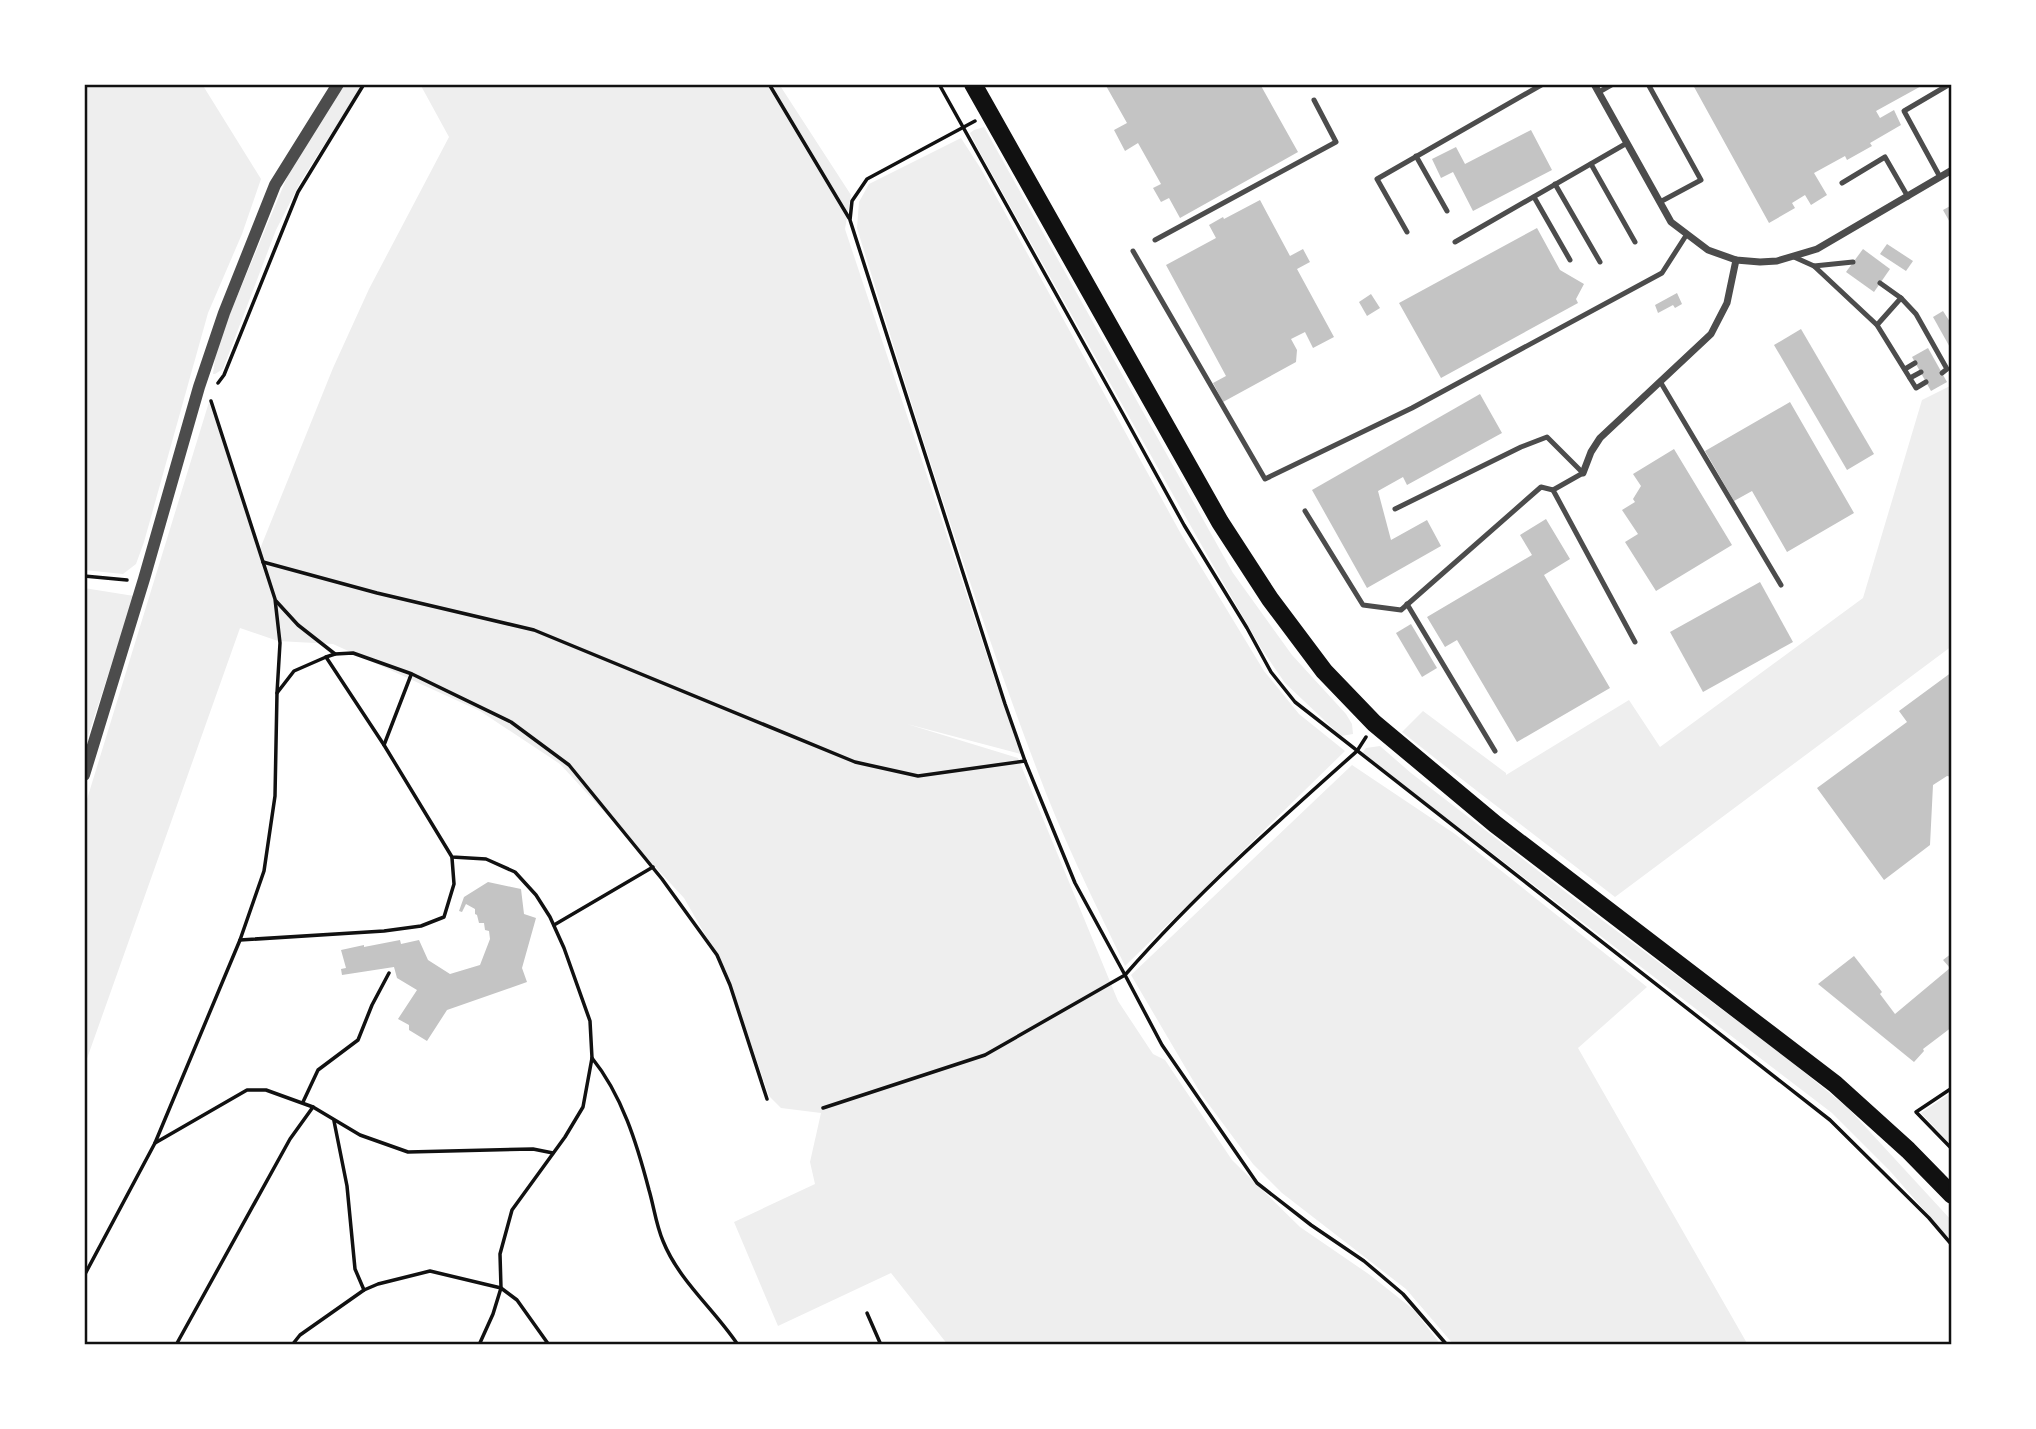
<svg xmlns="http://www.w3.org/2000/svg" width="2036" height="1429" font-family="'Titillium Web',sans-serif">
	<rect width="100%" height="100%" fill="#fff"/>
	<g fill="#eee">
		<polygon points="84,84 202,84 261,179 242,234 208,313 144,542 136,564 123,574 84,570"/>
		<polygon points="343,84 363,84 301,181 276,230 223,369 215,374 213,374 216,351 229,316 293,163"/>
		<polygon points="420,84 779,84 851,195 845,229 997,686 1021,754 907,724 1018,758 1118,1001 1153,1054 1165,1060 1232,1160 1300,1227 1370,1275 1414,1310 1441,1345 948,1345 891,1273 778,1326 734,1222 815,1184 810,1162 821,1113 781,1108 769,1096 726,971 684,898 560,764 480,711 333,644 278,641 240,628 84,1067 84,809 209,402 260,549 333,368 369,289 449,137"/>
		<polygon points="984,127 1233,573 1292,655 1346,714 1352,724 1353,734 1341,736 1285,683 1261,648 1206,553 978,149 970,133 974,130"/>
		<path d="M961,138L981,169L1181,534L1264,671L1299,714L1345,751L1125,966C1094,901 1061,835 1036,767C969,590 913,409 857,228L859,202L869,184Z"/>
		<path d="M1952,385V646L1615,897C1544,842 1472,788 1402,732L1423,711L1506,773V775L1629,700L1660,747L1863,598L1922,400Z"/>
		<polygon points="84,588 134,596 84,748"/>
		<polygon points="1380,746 1411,773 1602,920 1783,1055 1848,1108 1952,1221 1952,1242 1890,1171 1832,1113 1364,755 1363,752 1366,748"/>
		<polygon points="1352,765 1455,834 1647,987 1578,1048 1748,1345 1454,1345 1406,1289 1282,1193 1253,1164 1201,1094 1131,975"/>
		<polygon points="1952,1092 1952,1146 1921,1113"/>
	</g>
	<g fill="#c4c4c4">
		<polygon points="1105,84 1260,84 1298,152 1180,218 1169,198 1161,202 1153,188 1161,184 1138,143 1125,151 1114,130 1127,123"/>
		<polygon points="1695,84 1925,84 1876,111 1880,118 1894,110 1901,125 1870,143 1872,146 1847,160 1845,156 1814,173 1827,195 1811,205 1805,195 1792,203 1795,208 1769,223 1693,85"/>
		<polygon points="1531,130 1552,170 1473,211 1453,172 1441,178 1432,159 1456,147 1465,164"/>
		<polygon points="1260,200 1290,256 1303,249 1310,262 1297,269 1334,337 1313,348 1305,332 1291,339 1297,350 1296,362 1223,402 1213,383 1226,376 1166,265 1216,238 1209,225 1223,217 1224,219"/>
		<polygon points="1952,205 1952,226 1943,210"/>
		<polygon points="1537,228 1560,270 1584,284 1576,299 1578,303 1441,378 1399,303"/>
		<polygon points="1887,244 1913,261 1906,271 1880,254"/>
		<polygon points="1863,249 1890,269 1874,292 1846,272"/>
		<polygon points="1677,293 1682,304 1675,308 1673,305 1658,313 1655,305"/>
		<polygon points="1371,294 1380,308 1367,316 1359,302"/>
		<polygon points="1943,311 1952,325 1952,351 1933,317"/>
		<polygon points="1801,329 1874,454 1847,470 1774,345"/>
		<polygon points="1928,348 1947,382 1931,391 1912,357"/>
		<polygon points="1480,394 1502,433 1407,485 1403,477 1378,491 1391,540 1427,520 1441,546 1367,588 1312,490"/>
		<polygon points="1790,402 1854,513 1787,552 1752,491 1734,501 1705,451"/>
		<polygon points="1674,449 1732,545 1656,591 1625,542 1638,534 1622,510 1635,502 1633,499 1641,486 1633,474"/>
		<polygon points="1546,519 1570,559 1544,575 1610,688 1517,742 1457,640 1445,647 1427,617 1532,555 1520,535"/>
		<polygon points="1760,582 1793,642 1703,692 1670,632"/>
		<polygon points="1411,624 1437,668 1422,677 1396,633"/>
		<polygon points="1952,672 1952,777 1947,776 1933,785 1930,845 1884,880 1817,788 1907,722 1899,711"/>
		<polygon points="488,882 521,889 524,914 536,918 522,968 527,982 447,1010 427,1041 409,1030 409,1025 398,1019 417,990 397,978 394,967 342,975 341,969 346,968 341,950 364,945 364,947 400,940 401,944 419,940 428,960 450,974 480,965 490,939 489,931 485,930 484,923 479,923 477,915 475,914 475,909 466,904 462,912 459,911 464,897"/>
		<polygon points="1952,953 1952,1027 1923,1049 1924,1051 1914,1062 1818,984 1854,956 1882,992 1880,994 1895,1014 1950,968 1943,960"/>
	</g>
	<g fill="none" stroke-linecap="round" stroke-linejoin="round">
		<g stroke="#111" stroke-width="3.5">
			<polyline points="769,84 849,218"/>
			<polyline points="939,84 1123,414 1184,525 1247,628 1271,672 1295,702 1830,1120 1929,1218 1952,1245"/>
			<polyline points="218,383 224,375 298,192 364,84"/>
			<polyline points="211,401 275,599 280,643 277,693 294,671 326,657 384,745 452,857 486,859 515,872 536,895 550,917 564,948 590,1021 592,1058 583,1107 565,1137 512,1210 500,1254 501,1288 517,1300 549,1345"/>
			<polyline points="263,562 377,593 534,630 855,762 918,776 1025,761"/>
			<polyline points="84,576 127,580"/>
			<polyline points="276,601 298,625 335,654"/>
			<polyline points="326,657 335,654 353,653 412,674 511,722 569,765 662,879 717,955 730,985 767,1099"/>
			<path d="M1366,737L1357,751C1276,823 1196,894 1125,975L1162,1045L1257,1183L1311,1225L1364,1261L1403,1294L1447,1345"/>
			<polyline points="384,745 411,675"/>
			<polyline points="554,925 653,867"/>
			<polyline points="240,940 384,931 421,926 444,917 454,884 452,858"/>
			<path d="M592,1058C622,1095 637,1144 649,1190C654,1207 656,1225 663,1241C679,1281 715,1310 738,1345"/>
			<polyline points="1952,1088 1916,1112 1952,1149"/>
			<polyline points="303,1102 318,1070 358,1040 372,1005 389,973"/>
			<polyline points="313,1107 360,1135 408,1152 533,1149 553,1153"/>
			<polyline points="823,1108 985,1055 1125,975 1075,883 1025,761 1005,704 850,220 852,201 867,179 975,121"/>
			<polyline points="334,1121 347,1186 355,1269 364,1290"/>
			<polyline points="155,1143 247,1090 266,1090 313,1107 290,1139 176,1345"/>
			<polyline points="84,1276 155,1143 240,940 264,871 275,796 277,693"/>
			<polyline points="867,1313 881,1345"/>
			<polyline points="292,1345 300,1335 364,1290 378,1284 430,1271 501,1288 493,1314 479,1345"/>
		</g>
		<g stroke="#4c4c4c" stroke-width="5">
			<polyline points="1648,84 1701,180 1660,202"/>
			<polyline points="1599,92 1613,84"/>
			<polyline points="1416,156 1447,211"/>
			<polyline points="1591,164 1635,242"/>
			<polyline points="1940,177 1904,111 1950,84"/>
			<polyline points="1842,183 1885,157 1908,197"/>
			<polyline points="1555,184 1600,262"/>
			<polyline points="1534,197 1570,260"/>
			<polyline points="1407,232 1377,179 1543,84"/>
			<polyline points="1155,240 1336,142 1314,100"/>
			<polyline points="1455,242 1627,143"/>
			<polyline points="1133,251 1265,479 1412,408 1662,273 1687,234"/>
			<polyline points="1794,257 1814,266 1877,325 1916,388 1926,382"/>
			<polyline points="1814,266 1853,262"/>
			<polyline points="1880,283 1901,298"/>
			<polyline points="1877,325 1901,298 1916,314 1947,369 1942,373"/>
			<polyline points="1905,369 1915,363"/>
			<polyline points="1910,378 1921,372"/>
			<polyline points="1661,383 1781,585"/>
			<polyline points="1395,509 1521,447 1547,437 1583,473 1553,490 1635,642"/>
			<polyline points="1305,511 1363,605 1401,610 1541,487 1553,490"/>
			<polyline points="1407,604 1495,751"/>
		</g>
		<g stroke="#4c4c4c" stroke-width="7">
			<polyline points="1594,84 1671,222 1708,250 1736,260 1760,262 1777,261 1817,249 1952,170"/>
			<polyline points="1583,473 1591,452 1600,438 1711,334 1727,303 1736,260"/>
		</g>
		<polyline stroke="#4c4c4c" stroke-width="12" points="84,775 144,579 199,387 224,313 275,185 338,84"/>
		<polyline stroke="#111" stroke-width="18" points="973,84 1220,522 1270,599 1324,671 1374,723 1495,824 1835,1084 1908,1150 1952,1195"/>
	</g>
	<rect width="2036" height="1429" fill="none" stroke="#ffffff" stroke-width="172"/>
	<rect x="86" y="86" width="1864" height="1257" fill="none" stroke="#111" stroke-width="2.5"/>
</svg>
